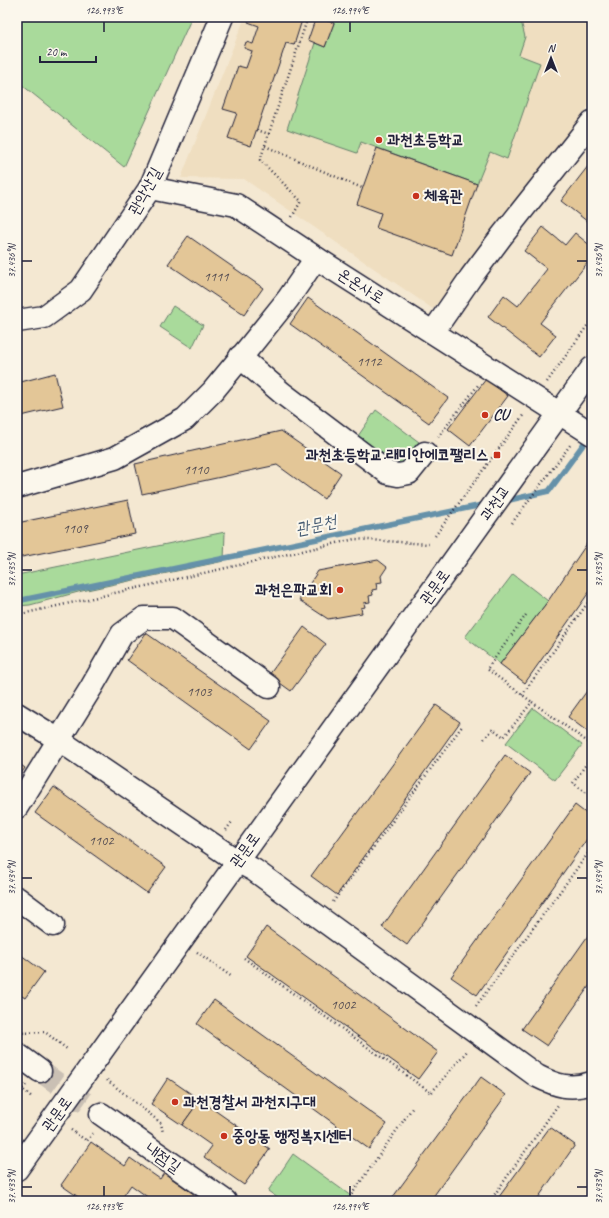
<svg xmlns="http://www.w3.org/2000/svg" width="609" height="1218" font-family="Caveat,'Poor Story',sans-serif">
	<rect width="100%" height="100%" fill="#f4e8d2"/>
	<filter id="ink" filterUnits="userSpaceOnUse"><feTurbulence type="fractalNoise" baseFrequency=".025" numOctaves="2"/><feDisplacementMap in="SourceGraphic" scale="8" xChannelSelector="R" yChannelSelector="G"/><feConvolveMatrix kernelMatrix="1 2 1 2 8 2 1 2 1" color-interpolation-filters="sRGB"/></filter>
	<g filter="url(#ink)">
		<polygon fill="#efdec0" points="245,17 592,17 592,102 433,309 244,179 181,178"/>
		<g fill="#a9da9b" stroke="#667e6b">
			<polygon points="17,17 192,17 124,167 17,81"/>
			<polygon points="323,17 520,17 525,37 519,55 540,63 507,159 490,152 477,184 361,142 357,153 287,129 315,43 325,47 334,23 322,19"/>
			<polygon points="173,306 203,325 192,348 160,327"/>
			<polygon points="376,410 419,442 402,467 358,436"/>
			<polygon points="225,532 224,561 82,591 30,605 17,606 17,575"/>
			<polygon points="513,574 548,601 500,664 465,637"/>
			<polygon points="533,708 582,745 555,780 506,743"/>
			<polygon points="293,1154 351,1196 347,1201 282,1201 268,1191"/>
		</g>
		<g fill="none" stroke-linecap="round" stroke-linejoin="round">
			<g stroke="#6591a9" stroke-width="5.5">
				<polyline points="505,501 549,491 588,438"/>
				<polyline points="17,601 487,504"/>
			</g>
		</g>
		<g fill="#e3c697" stroke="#22223b">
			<polygon points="250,17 303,17 294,45 286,43 251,146 228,138 237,113 223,109 238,66 246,68 252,51 244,48 246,42 253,44 259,26 248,22"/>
			<polygon points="316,17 334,23 325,47 308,40"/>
			<polygon points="377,148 477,184 452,255 376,228 381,213 357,204"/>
			<polygon points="592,161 592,216 588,222 561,201"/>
			<polygon points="543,227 565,245 575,233 592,247 592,257 540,323 556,335 539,357 488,317 504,295 518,306 547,269 524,251"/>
			<polygon points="188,236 263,288 244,315 168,264"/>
			<polygon points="308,298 448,398 429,423 290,324"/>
			<polygon points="55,373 63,406 17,417 17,383"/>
			<polygon points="486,379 508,396 470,446 448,429"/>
			<polygon points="281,431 341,473 324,499 277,465 142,494 135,464"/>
			<polygon points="128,500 135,534 17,558 17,523"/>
			<polygon points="592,536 592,588 525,683 500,664 548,601"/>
			<polygon points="378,560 387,567 381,576 382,582 376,583 377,589 372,590 373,595 369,596 370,602 364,603 365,607 361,608 362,613 328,619 299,600 318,571"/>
			<polygon points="304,627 326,644 291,691 269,675"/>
			<polygon points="146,633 271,721 251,749 127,660"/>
			<polygon points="592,684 592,735 568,717"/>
			<polygon points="436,705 460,722 337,895 311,876"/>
			<polygon points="505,755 530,773 407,945 382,927"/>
			<polygon points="17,762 25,768 17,779"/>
			<polygon points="54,787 166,867 147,893 35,813"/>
			<polygon points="575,805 592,818 592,832 477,995 451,977"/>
			<polygon points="266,927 438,1052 418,1079 246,956"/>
			<polygon points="592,930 592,982 547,1046 522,1029"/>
			<polygon points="17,952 44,972 25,998 17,993"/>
			<polygon points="214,1000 387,1124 369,1149 197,1024"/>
			<polygon points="481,1077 506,1095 430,1201 390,1201"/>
			<polygon points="168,1078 200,1100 182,1125 151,1104"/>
			<polygon points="200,1100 270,1149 244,1185 204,1157 212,1146 182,1125"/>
			<polygon points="550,1127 575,1145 536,1201 496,1201"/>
			<polygon points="91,1142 125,1166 130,1158 160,1179 164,1173 198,1197 196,1201 153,1201 131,1185 120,1201 84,1201 61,1185"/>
		</g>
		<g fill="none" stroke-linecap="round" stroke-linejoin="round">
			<polyline stroke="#cac0b4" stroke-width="22" stroke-dasharray="22 11" stroke-linecap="butt" points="40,1071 101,1114"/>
			<g stroke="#22223b" stroke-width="25">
				<g id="minor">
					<polyline points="150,188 236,205 316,258 592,434"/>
					<polyline points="17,321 44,317 81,290 150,188 222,17"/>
					<polyline points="433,332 471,277 501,237 592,122"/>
					<polyline points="240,357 282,393 388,473 398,475 409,473 425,453"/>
					<polyline points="17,487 115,458 185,419 213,391 251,345 288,299 316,258"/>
					<path d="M17,714L59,740L237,861L254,870L537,1076C557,1086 570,1090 592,1083"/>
					<polyline points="17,807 91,688 122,634 144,618 173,618 269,687"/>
					<polyline points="17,898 53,925"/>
					<polyline points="17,1054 40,1071"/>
					<polyline points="101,1114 225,1201"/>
					<polyline points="17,1169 592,368"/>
				</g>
			</g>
			<g stroke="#22223b" stroke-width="2.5" stroke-dasharray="1 3" stroke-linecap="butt">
				<polyline points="257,130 269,134"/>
				<polyline points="265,146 362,188"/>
				<polyline points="292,217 301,201 260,160 308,17"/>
				<polyline points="547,382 592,319"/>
				<polyline points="438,437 479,384"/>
				<polyline points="512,523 571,444"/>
				<polyline points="435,536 524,414"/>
				<polyline points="17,615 355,539 429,544"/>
				<polyline points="526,615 487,669 532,702"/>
				<polyline points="522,695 592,597"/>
				<polyline points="484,739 493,729 504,737 532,702 592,745"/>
				<polyline points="592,756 573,783 592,797"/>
				<polyline points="226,830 232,822"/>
				<polyline points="333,902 463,725"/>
				<polyline points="197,952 232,977"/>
				<polyline points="244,958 431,1093 468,1050"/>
				<polyline points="476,1006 592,848"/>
				<polyline points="19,1033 45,1032 67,1049"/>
				<polyline points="107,1080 161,1123 163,1133"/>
				<polyline points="26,1085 22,1089 33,1098"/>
				<polyline points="71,1130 87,1141 93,1133"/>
				<polyline points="347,1201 413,1107"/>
				<polyline points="490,1201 558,1105"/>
			</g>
			<use href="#minor" stroke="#fbf7ec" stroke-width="22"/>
		</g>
	</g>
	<path fill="none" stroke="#22223b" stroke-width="1.5" d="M104,22V32M350,22V32M22,261H32M577,261H587M22,570H32M577,570H587M22,878H32M577,878H587M104,1186V1196M350,1186V1196M22,1187H32M577,1187H587"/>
	<g fill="#c8321e" stroke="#fbf7ec" stroke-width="1.5">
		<circle cx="379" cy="140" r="4"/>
		<circle cx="416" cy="196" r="4"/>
		<circle cx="485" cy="415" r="4"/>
		<rect x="493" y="451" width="8" height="8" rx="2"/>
		<circle cx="340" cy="590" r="4"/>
		<circle cx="175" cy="1102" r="4"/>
		<circle cx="224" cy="1136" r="4"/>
	</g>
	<g text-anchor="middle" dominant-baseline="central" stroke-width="4" stroke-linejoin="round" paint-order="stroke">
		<g font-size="14" fill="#524b52">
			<text x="216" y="276">1111</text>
			<text x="369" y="361">1112</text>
			<text x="196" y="469">1110</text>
			<text x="75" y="528">1109</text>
			<text x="199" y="691">1103</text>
			<text x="101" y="840">1102</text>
			<text x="343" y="1004">1002</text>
		</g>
		<g font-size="16" font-weight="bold" fill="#22223b" stroke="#fbf7ec" text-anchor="start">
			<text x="387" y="140">과천초등학교</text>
			<text x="424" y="196">체육관</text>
			<text x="493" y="415">CU</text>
			<text x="489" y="455" text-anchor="end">과천초등학교.래미안에코팰리스</text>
			<text x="332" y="590" text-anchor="end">과천은파교회</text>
			<text x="183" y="1102">과천경찰서 과천지구대</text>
			<text x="232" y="1136">중앙동 행정복지센터</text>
		</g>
		<g font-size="16" fill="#22223b" stroke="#fbf7ec">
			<text transform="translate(145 191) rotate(-61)">관악산길</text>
			<text transform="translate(361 286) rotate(32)">온온사로</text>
			<text transform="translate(495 503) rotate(-55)">과천교</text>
			<text transform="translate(435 587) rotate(-54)">관문로</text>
			<text transform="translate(245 850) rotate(-54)">관문로</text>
			<text transform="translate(57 1114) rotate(-54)">관문로</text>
			<text transform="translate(163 1158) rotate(35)">내점길</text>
		</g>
		<g font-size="17" font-style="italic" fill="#445a72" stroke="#fbf7ec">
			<text transform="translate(316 525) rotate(-12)">관문천</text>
		</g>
	</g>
	<rect width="609" height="1218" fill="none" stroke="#fbf7ec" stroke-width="44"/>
	<g transform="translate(551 58)" stroke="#fbf7ec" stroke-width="3" paint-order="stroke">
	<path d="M0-3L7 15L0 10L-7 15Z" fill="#22223b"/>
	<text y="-6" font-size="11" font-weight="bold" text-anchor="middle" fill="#22223b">N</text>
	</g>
	<path d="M40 56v6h56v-6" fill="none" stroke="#22223b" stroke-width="2"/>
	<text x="46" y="56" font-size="12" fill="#22223b" stroke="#fbf7ec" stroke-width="3" paint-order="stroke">20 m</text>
	<rect x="22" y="22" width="565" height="1174" fill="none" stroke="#22223b" stroke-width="1.5"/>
	<g font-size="10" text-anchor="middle" fill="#22223b">
		<text x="104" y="14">126.993°E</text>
		<text x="350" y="14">126.994°E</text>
		<text transform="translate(11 261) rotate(-90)" y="4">37.436°N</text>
		<text transform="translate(598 261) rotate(-90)" y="4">37.436°N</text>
		<text transform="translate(11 570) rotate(-90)" y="4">37.435°N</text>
		<text transform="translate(598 570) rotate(-90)" y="4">37.435°N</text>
		<text transform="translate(11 878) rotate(-90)" y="4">37.434°N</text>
		<text transform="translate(598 878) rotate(-90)" y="4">37.434°N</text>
		<text transform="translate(11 1187) rotate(-90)" y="4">37.433°N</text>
		<text transform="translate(598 1187) rotate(-90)" y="4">37.433°N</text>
		<text x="104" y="1210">126.993°E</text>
		<text x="350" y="1210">126.994°E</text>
	</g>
</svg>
